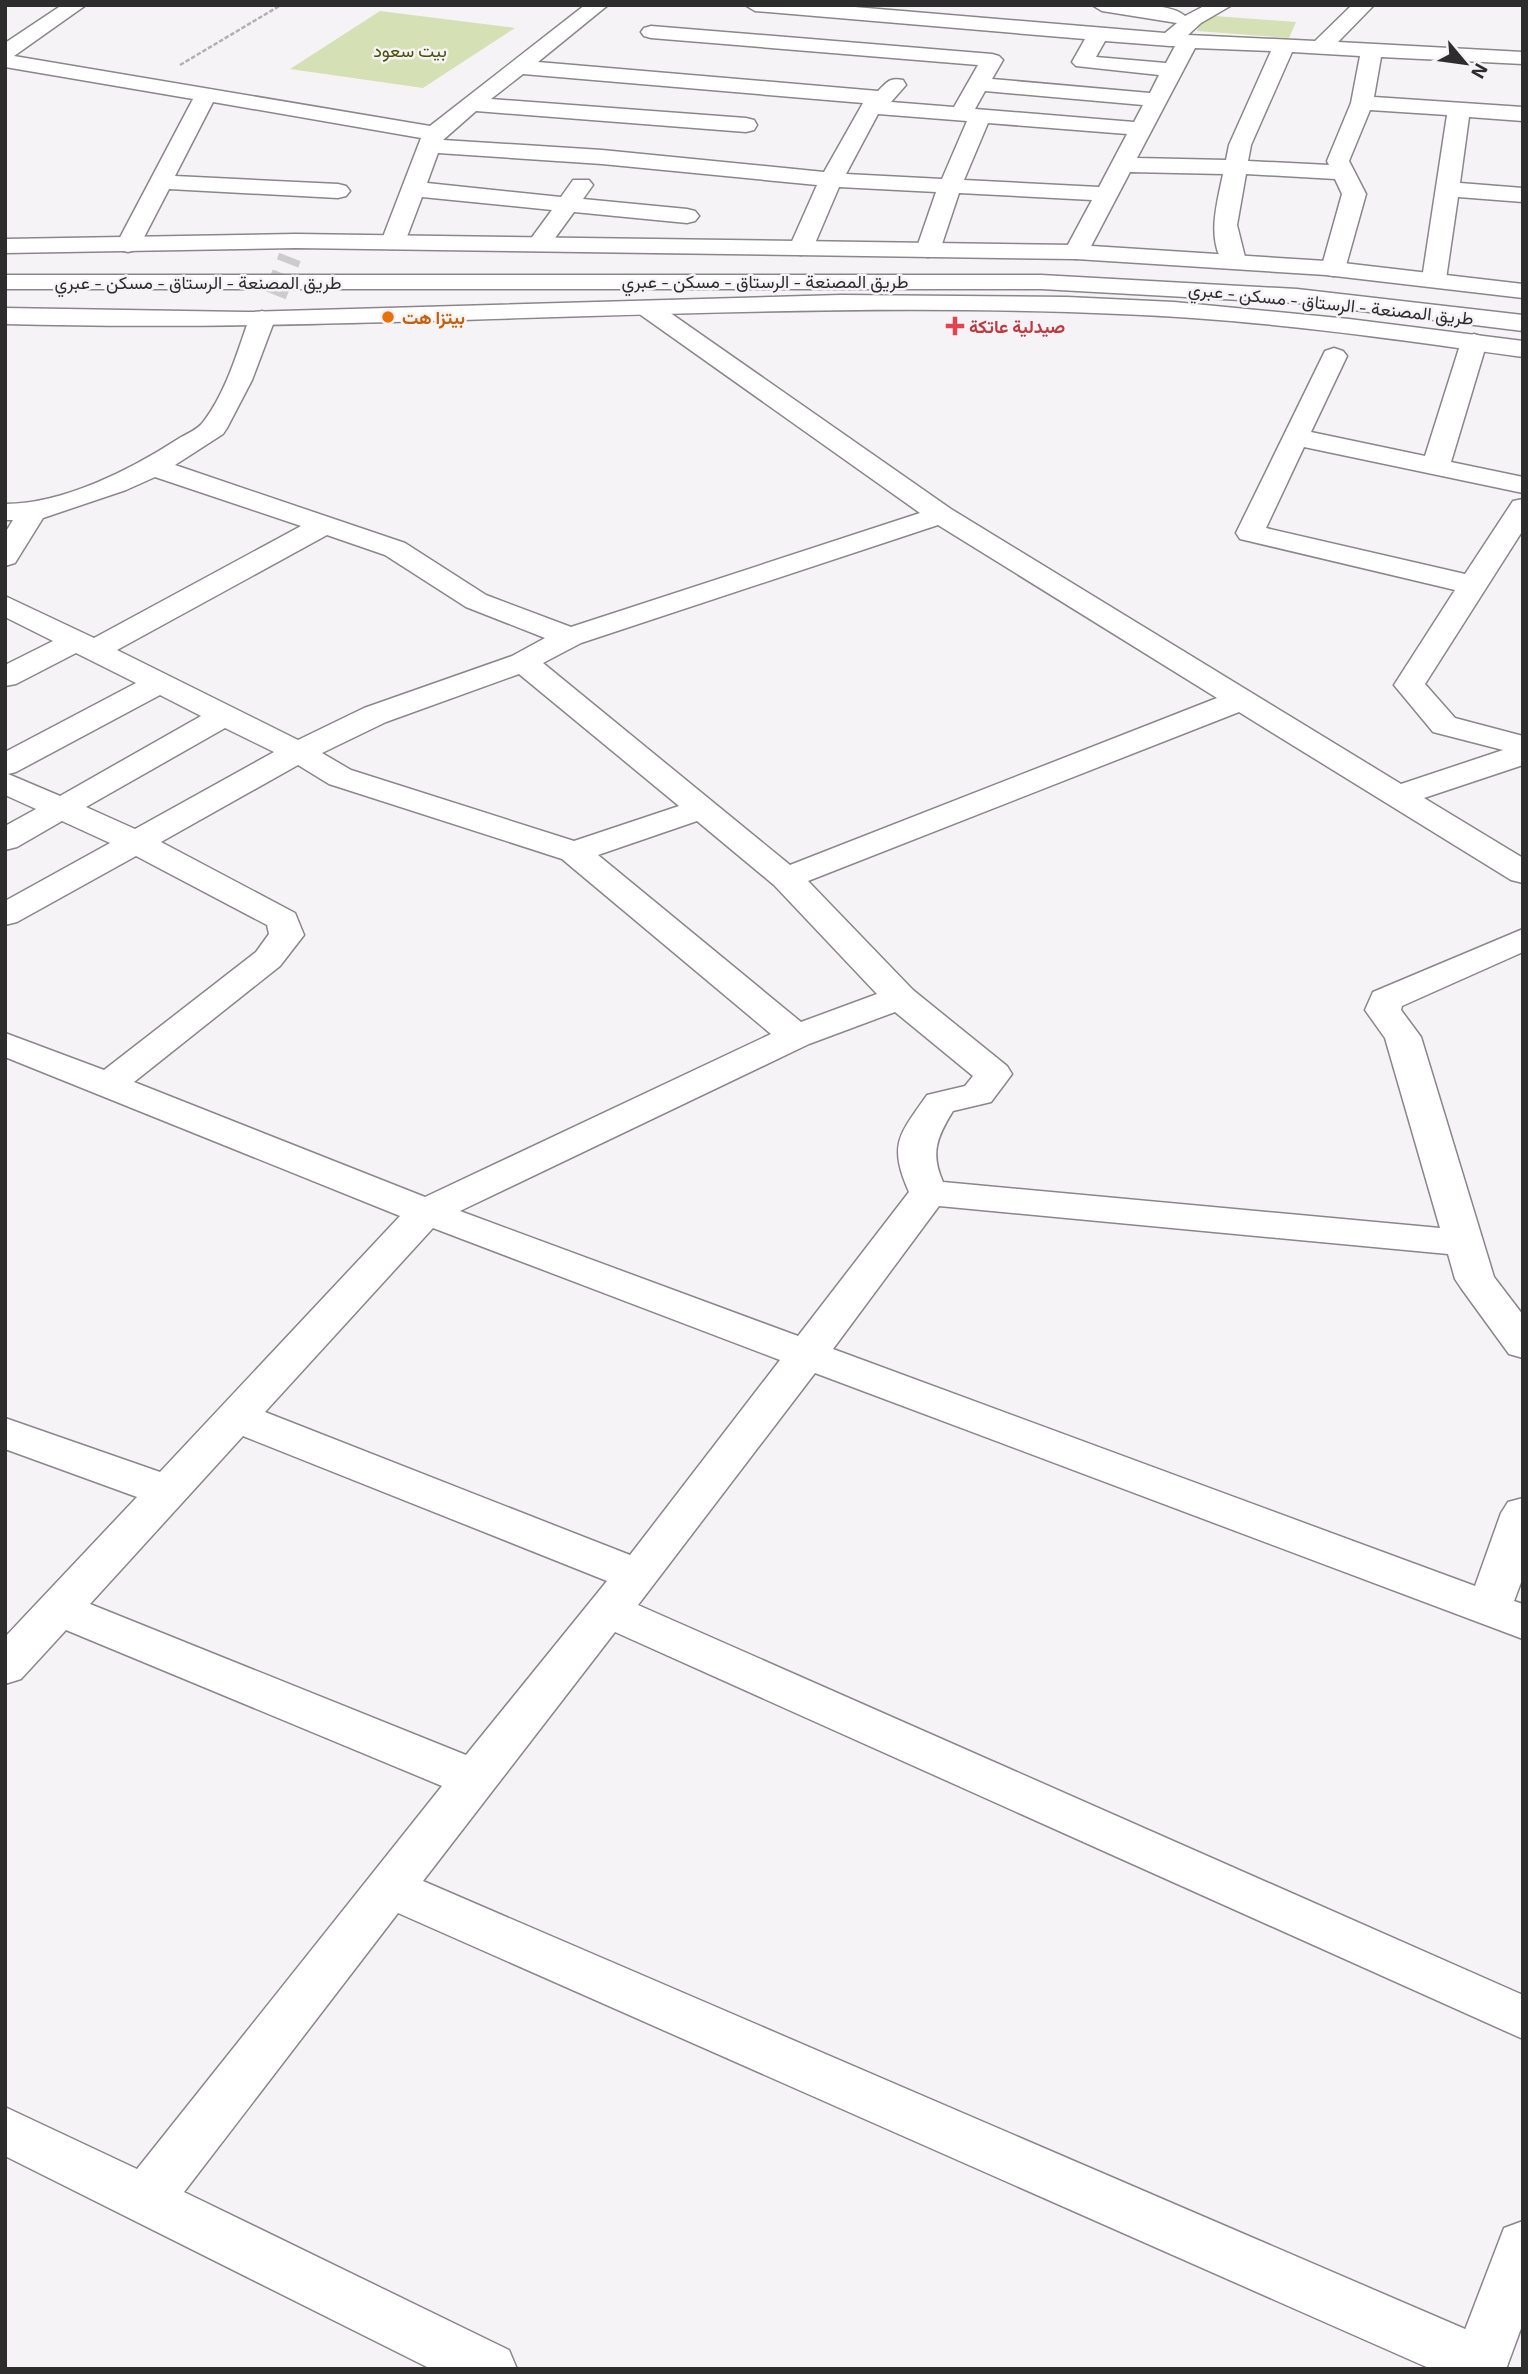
<svg xmlns="http://www.w3.org/2000/svg" width="1528" height="2374" font-family="'Exo 2',Vazirmatn,sans-serif">
	<rect width="100%" height="100%" fill="#f6f3f7"/>
	<g fill="#d5e1b4">
		<polygon points="380,11 515,28 423,88 290,69"/>
		<polygon points="1201,15 1296,22 1289,38 1197,31"/>
	</g>
	<g fill="none" stroke-linecap="round" stroke-linejoin="round">
		<polyline stroke="#cecbcf" stroke-width="23" stroke-dasharray="23 11" stroke-linecap="butt" points="275,295 290,257"/>
		<g stroke="#8a868a" stroke-width="3">
			<g id="street">
				<path d="M62,5H86L14,56L430,126L585,5H608L538,62L878,91C887,82 890,77 903,80L906,85L891,102L954,107L978,65L651,38L644,36L641,32L644,28L651,26L992,54L999,56L1003,60L992,79L1150,93L1159,75L1076,66L1072,62L1085,39L755,11L745,5H831L1165,33L1177,23L1102,11L1092,5C1114,5 1169,1 1185,16L1206,5H1232L1201,23L1188,35L1315,41L1352,5H1374L1338,42L1523,52V64L1381,57L1374,97L1523,107V121L1469,117L1460,183L1523,188V202L1458,197L1446,279L1443,284L1434,286L1425,284L1422,279L1447,115L1370,110L1349,161L1366,194L1345,269L1342,274L1333,276L1324,274L1321,269L1342,194L1335,179L1246,174L1237,225L1246,261L1243,266L1234,268L1225,266C1206,239 1217,204 1223,174L1130,172L1088,252L1085,257L1076,259L1067,257L1064,252L1092,200L959,193L940,250L937,255L928,257L919,255L916,250L936,192L839,187L813,248L809,253L801,255L793,253L789,248L817,185L602,164L438,153L427,183L561,197L573,180H589L593,185L583,199L687,209L695,211L699,216L695,221L687,223L574,212L547,249L539,251L531,249L527,244L552,210L422,197L405,242L401,247L393,249L385,247L381,242L421,138L213,102L175,176L338,184L346,186L350,191L346,196L338,198L169,189L140,245L136,250L128,252L120,250L116,245L193,99L5,67V43ZM1105,41L1170,46H1175L1166,63L1096,57ZM1195,48L1271,51L1229,145L1226,160L1137,158ZM1292,52L1360,56L1351,103L1327,161L1329,165L1248,161L1251,145ZM523,74L863,103L824,172L602,150L443,140L476,111L746,132L754,130L757,125L754,120L746,118L491,99ZM985,91L1143,105L1134,122L975,109ZM878,114L967,121L942,179L846,174ZM988,123L1127,134L1099,187L964,180Z"/>
				<path d="M647,301L656,303L951,509L1401,784L1503,750L1433,732L1394,685L1455,590L1240,539L1236,533L1325,351L1334,348L1343,351L1347,356L1311,432L1425,456L1461,342L1465,337L1474,334L1483,337L1487,342L1451,462L1523,477V493L1304,447L1266,528L1465,574L1513,501L1523,499V530L1425,684L1455,718L1523,736V765L1424,798L1523,858V883L1511,880L1239,712L808,881L913,990L1007,1066L1012,1074L991,1102L953,1111C937,1137 930,1153 943,1182L1440,1228L1385,1038L1365,1010L1373,992L1523,929V952L1402,1006L1401,1010L1421,1037L1494,1277L1523,1315V1358L1509,1354L1461,1288L1455,1279L1448,1254L939,1206L833,1349L1475,1586L1501,1513L1508,1502L1523,1498V1577L1514,1601L1523,1604V1639L815,1373L638,1605L1523,1995V2039L615,1632L423,1881L1500,2344L1508,2363L1506,2369H1431L398,1913L184,2192L509,2350L517,2369H431L5,2156V2107L137,2169L442,1786L66,1630L21,1679L5,1684V1637L137,1497L5,1449V1418L160,1472L400,1216L5,1057V1033L104,1070L256,952L269,934L267,925L136,856L17,922L5,925V901L110,843L62,821L17,847L5,850V826L36,809L5,795V752L136,683L76,653L16,684L5,686V665L53,641L5,617V596L94,638L301,526L155,477L126,490L43,518L15,563L5,566V533L13,520H5V504C63,504 130,470 178,439C186,434 199,429 204,421C226,392 237,353 249,319L253,314L262,311L271,314L275,319L252,380L227,428L223,434L175,465L405,543L486,595L571,627L920,513L638,313L635,308L638,303ZM938,525L1217,698L790,865L543,663L581,643ZM327,535L385,555L466,607L545,638L512,656L364,708L298,740L117,650ZM519,674L679,806L574,841L351,770L322,753L386,722ZM160,695L201,716L60,796L8,774L16,772ZM225,728L274,752L135,829L86,807ZM298,765L329,784L562,859L771,1034L425,1197L134,1082L280,966L304,935L295,913L161,842ZM697,821L774,885L877,994L801,1022L598,855ZM895,1012L973,1076L965,1086L927,1095C899,1135 888,1144 909,1192L798,1336L460,1211L809,1044ZM433,1228L780,1360L630,1555L265,1412ZM243,1436L607,1581L466,1755L90,1604Z"/>
			</g>
		</g>
		<g stroke="#8a868a" stroke-width="3">
			<g id="secondary">
				<polygon points="296,234 1076,245 1326,261 1523,284 1523,298 1326,275 1076,259 296,248 5,253 5,239"/>
				<path d="M841,295L1067,297L1174,302L1349,319L1523,341V357C1389,338 1255,319 1120,314C749,298 377,334 5,324V308L244,312Z"/>
				<polygon points="1523,2221 1523,2323 1506,2369 1450,2369 1504,2228"/>
			</g>
		</g>
		<g stroke="#8a868a" stroke-width="3">
			<polygon id="highway" points="5,275 1041,275 1297,289 1523,315 1523,331 1297,303 1041,289 5,289"/>
		</g>
		<polyline stroke="#b2b0b3" stroke-width="2.5" stroke-dasharray="4.5 2" stroke-linecap="butt" points="180,65 281,5"/>
		<use href="#street" fill="#fff" fill-rule="evenodd"/>
		<use href="#secondary" fill="#fff" fill-rule="evenodd"/>
		<use href="#highway" fill="#fff" fill-rule="evenodd"/>
	</g>
	<circle fill="#e8710a" stroke="#f6f3f7" stroke-width="2.5" cx="388" cy="317" r="7"/>
	<path fill="#e0444e" stroke="#f6f3f7" stroke-width="2.5" d="M951.5 315.5h7v7h7v7h-7v7h-7v-7h-7v-7h7z"/>
	<g text-anchor="middle" dominant-baseline="central" stroke-width="5" stroke-linejoin="round" paint-order="stroke">
		<g font-size="18" fill="#475307" stroke="#f6f3f7">
			<text x="410" y="50">بيت سعود</text>
		</g>
		<g font-size="18" fill="#2e2d2e" stroke="#f6f3f7">
			<text x="765" y="281">طريق المصنعة - الرستاق - مسكن - عبري</text>
			<text x="198" y="282">طريق المصنعة - الرستاق - مسكن - عبري</text>
			<text transform="translate(1331 303) rotate(6)">طريق المصنعة - الرستاق - مسكن - عبري</text>
		</g>
		<g font-size="18" font-weight="bold" fill="#c56008" stroke="#f6f3f7" text-anchor="start">
			<text x="402" y="317">بيتزا هت</text>
		</g>
		<g font-size="18" font-weight="bold" fill="#be3a42" stroke="#f6f3f7" text-anchor="start">
			<text x="969" y="326">صيدلية عاتكة</text>
		</g>
	</g>
	<rect width="1528" height="2374" fill="none" stroke="#2e2d2e" stroke-width="14"/>
	<g transform="translate(1465 63) rotate(119)" stroke="#f6f3f7" stroke-width="5" paint-order="stroke">
	<path d="M0-5L12 26L0 18L-12 26Z" fill="#2e2d2e"/>
	<text y="-10" font-size="19" font-weight="bold" text-anchor="middle" fill="#2e2d2e">N</text>
	</g>
</svg>
